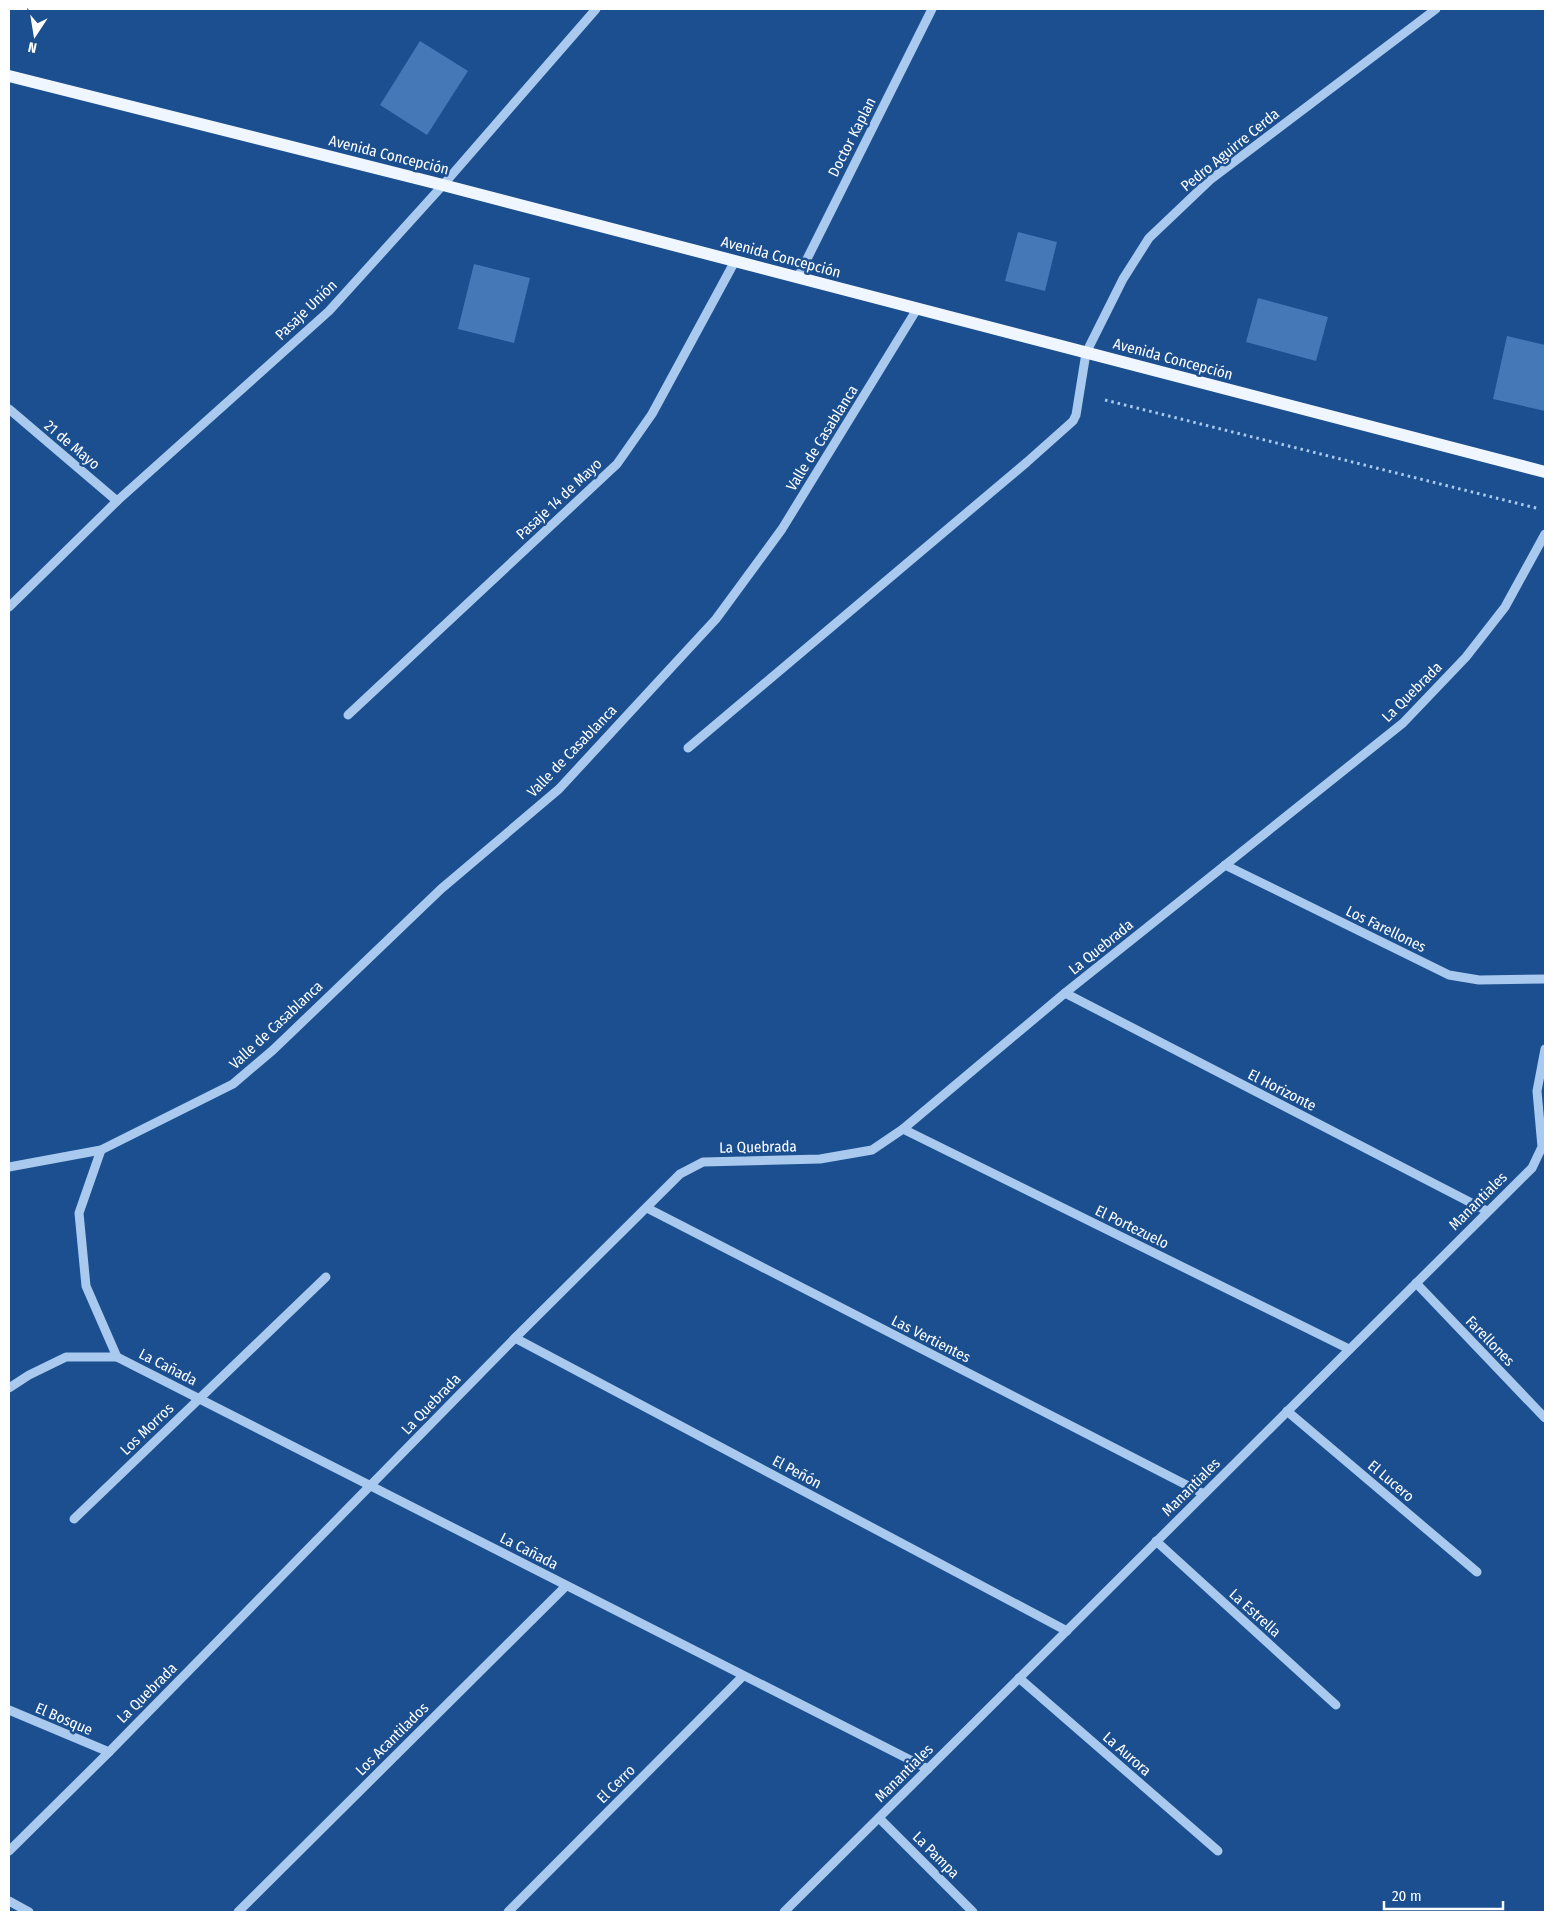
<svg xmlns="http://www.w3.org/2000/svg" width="1554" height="1921" font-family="'Fira Sans Condensed',sans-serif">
	<rect width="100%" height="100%" fill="#1b4f8f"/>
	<g fill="#4478b7">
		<polygon points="420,41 468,71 427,135 380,105"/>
		<polygon points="1018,232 1057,242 1045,291 1005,281"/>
		<polygon points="474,264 530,278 514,343 458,329"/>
		<polygon points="1258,298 1328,317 1316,361 1246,342"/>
		<polygon points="1507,336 1545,345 1545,411 1493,399"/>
	</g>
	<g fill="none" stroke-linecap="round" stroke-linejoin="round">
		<polyline stroke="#a9c9ee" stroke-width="3" stroke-dasharray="2.5 4" stroke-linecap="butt" points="1105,400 1540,509"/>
		<g stroke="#a9c9ee" stroke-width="9">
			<polyline points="798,277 932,9"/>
			<polyline points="9,409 117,501"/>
			<polyline points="9,607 117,501 329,311 443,185 596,9"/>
			<polyline points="348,715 617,464 652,414 735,261"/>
			<polyline points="688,748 1027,462 1073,421 1076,415 1086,353 1123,279 1149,238 1210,180 1436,9"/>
			<polyline points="1225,865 1449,975 1479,980 1545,979"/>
			<polyline points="1065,993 1487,1211"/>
			<polyline points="903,1129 1349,1349"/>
			<polyline points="101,1150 79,1213 86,1286 117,1357"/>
			<polyline points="9,1167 101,1150 233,1084 273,1050 441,889 559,789 716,619 782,529 917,309"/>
			<polyline points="647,1208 1204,1494"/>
			<polyline points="1416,1283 1545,1418"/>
			<polyline points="515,1338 1067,1631"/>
			<polyline points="9,1388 29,1375 66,1357 117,1357 928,1769"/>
			<polyline points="1287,1411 1477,1572"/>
			<polyline points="74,1519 326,1277"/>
			<polyline points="1156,1541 1336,1705"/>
			<polyline points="1019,1678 1218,1851"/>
			<polyline points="9,1710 109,1752"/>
			<polyline points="879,1818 973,1912"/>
			<polyline points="9,1851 109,1752 515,1338 680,1174 703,1162 820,1159 872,1150 903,1129 1065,993 1403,723 1466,657 1505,607 1545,534"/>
			<polyline points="9,1901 29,1912"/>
			<polyline points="238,1912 566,1586"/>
			<polyline points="508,1912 743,1676"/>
			<polyline points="784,1912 1532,1168 1542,1147 1537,1091 1545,1049"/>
		</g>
		<polyline stroke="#f0f6ff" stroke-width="12" points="9,76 443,185 1545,472"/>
	</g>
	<g text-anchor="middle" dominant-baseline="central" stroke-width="5" stroke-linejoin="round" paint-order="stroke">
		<g font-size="15" fill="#fff" stroke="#1b4f8f">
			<text transform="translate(852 137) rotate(-63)">Doctor Kaplan</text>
			<text transform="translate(1230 150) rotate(-39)">Pedro Aguirre Cerda</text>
			<text transform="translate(389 155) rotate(14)">Avenida Concepción</text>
			<text transform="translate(781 257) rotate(15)">Avenida Concepción</text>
			<text transform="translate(306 310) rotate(-44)">Pasaje Unión</text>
			<text transform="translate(1173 359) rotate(15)">Avenida Concepción</text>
			<text transform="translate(822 438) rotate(-58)">Valle de Casablanca</text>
			<text transform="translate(72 445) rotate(40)">21 de Mayo</text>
			<text transform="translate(559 499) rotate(-43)">Pasaje 14 de Mayo</text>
			<text transform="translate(1412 692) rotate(-45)">La Quebrada</text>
			<text transform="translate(572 751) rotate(-46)">Valle de Casablanca</text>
			<text transform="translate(1386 929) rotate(26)">Los Farellones</text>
			<text transform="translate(1101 947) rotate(-39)">La Quebrada</text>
			<text transform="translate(276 1025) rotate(-43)">Valle de Casablanca</text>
			<text transform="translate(1282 1090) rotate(27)">El Horizonte</text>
			<text transform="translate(758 1147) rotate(-1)">La Quebrada</text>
			<text transform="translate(1478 1201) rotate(-45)">Manantiales</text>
			<text transform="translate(1132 1227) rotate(26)">El Portezuelo</text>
			<text transform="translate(931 1339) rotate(27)">Las Vertientes</text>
			<text transform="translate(1490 1341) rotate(46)">Farellones</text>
			<text transform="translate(168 1367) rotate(27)">La Cañada</text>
			<text transform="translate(431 1404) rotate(-46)">La Quebrada</text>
			<text transform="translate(147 1429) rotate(-44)">Los Morros</text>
			<text transform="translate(797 1472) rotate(28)">El Peñón</text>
			<text transform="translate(1391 1481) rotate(40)">El Lucero</text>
			<text transform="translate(1191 1487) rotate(-45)">Manantiales</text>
			<text transform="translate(529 1551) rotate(27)">La Cañada</text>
			<text transform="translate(1255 1613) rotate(42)">La Estrella</text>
			<text transform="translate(147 1693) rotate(-45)">La Quebrada</text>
			<text transform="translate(64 1719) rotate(23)">El Bosque</text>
			<text transform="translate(392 1739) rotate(-45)">Los Acantilados</text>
			<text transform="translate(1127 1754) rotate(41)">La Aurora</text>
			<text transform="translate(904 1773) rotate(-45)">Manantiales</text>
			<text transform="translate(616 1784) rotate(-45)">El Cerro</text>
			<text transform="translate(936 1855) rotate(45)">La Pampa</text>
		</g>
	</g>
	<rect width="1554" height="1921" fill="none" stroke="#ffffff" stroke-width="20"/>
	<g transform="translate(35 35) rotate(192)" stroke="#1b4f8f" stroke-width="4" paint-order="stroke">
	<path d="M0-4L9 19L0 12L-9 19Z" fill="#ffffff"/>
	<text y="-8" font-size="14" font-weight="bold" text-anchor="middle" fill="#ffffff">N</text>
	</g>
	<path d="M1384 1901v8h119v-8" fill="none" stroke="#ffffff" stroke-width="2.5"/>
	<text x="1392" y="1901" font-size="15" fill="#ffffff" stroke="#1b4f8f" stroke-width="4" paint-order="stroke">20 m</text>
</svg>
